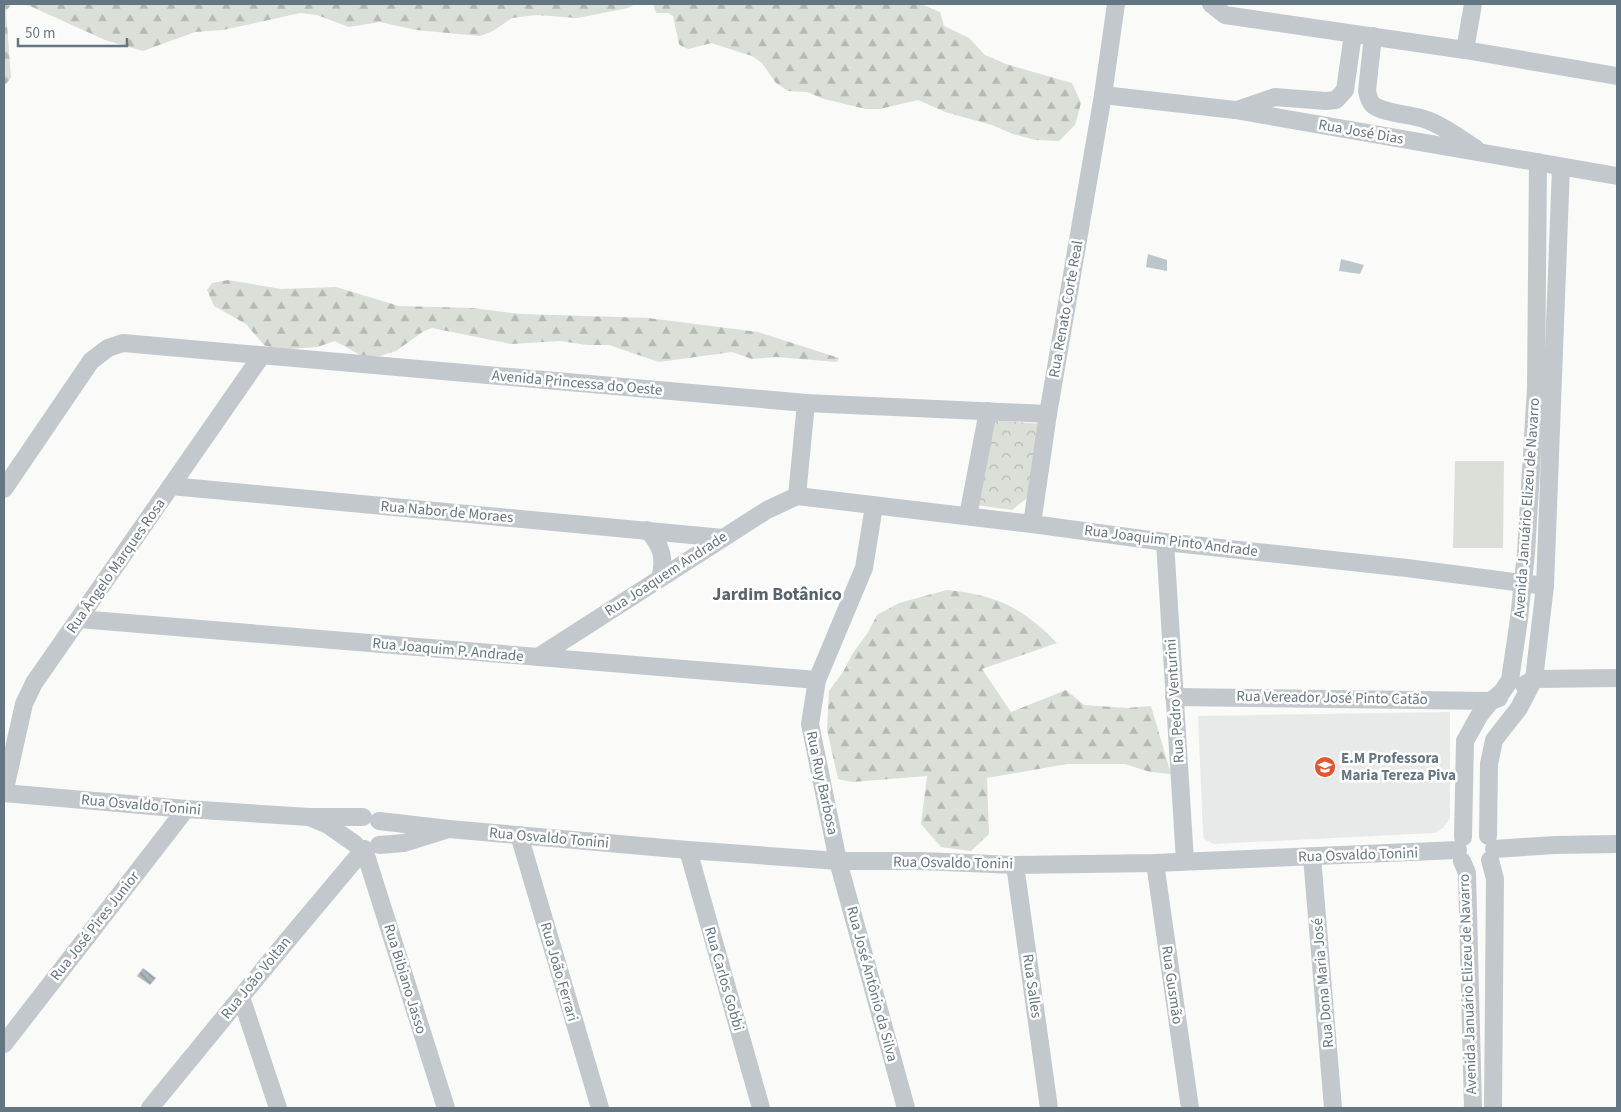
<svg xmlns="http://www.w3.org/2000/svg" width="1621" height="1112" font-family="'Source Sans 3',sans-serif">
	<defs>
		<pattern id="forest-firs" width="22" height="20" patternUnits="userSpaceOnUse" patternTransform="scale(1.25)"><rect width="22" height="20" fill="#dadfd7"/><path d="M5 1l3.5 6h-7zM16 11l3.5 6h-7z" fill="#b4b9b4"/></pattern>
		<pattern id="park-crowns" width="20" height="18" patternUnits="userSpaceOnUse" patternTransform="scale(1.25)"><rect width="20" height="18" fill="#dadfd7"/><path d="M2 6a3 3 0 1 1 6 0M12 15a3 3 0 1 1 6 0" fill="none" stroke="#b4b9b4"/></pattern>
		<pattern id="building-back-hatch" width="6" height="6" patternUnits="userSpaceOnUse" patternTransform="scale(1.25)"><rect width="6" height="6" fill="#aab3b9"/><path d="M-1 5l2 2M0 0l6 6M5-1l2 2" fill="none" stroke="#8e969c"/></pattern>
	</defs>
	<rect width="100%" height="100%" fill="#fafaf8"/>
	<polygon fill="#e8e9e9" points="1450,712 1450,818 1443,828 1435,833 1214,844 1204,839 1203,832 1198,716"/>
	<g fill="url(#forest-firs)">
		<polygon points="4,4 12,4 6,11 11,78 4,86"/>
		<polygon points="20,4 635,4 628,8 577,18 536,15 512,18 493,31 480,36 416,30 380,22 349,27 317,15 300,13 223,30 195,32 143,51 105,40 30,6"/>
		<polygon points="653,4 921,4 940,12 944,26 969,38 985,55 1006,64 1072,83 1081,103 1075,125 1059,141 1035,140 1013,134 992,125 945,112 918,100 880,109 866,109 824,99 807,92 788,91 776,83 762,63 752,56 711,43 689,49 683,47 679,44 673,16 668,13 656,13"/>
		<polygon points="228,280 281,289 336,287 399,306 472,308 521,314 648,318 758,332 839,358 837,362 776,357 752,359 732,352 659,362 609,345 587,345 560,341 511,344 432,328 424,331 396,351 380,356 362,356 335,341 317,347 276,350 264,345 246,324 214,306 207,290 212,283"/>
		<path d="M947,590C996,595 1022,607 1057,643L982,669L1011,712L1066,690L1084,705L1127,708L1151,706L1171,774L1150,772L1125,764H1067L987,778L989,834L971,851L941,847L921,824L927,776L852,782L838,779L827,730L829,691L843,672L853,653L867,634L877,615L899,603Z"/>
	</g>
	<polygon fill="url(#park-crowns)" points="990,420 1042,424 1027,498 1012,510 976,505"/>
	<polygon fill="#dadfd7" points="1455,461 1504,461 1503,548 1453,548"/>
	<g fill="#bbc7cb">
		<polygon points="1148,254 1167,260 1167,271 1146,267"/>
		<polygon points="1341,259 1364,265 1360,274 1339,271"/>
	</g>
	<polygon fill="url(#building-back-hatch)" stroke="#dcdcda" points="143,968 156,978 150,985 137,976"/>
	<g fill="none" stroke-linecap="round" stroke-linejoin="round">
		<g stroke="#c3c8cc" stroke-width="18">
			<polyline points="1211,4 1225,15 1465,50 1617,76"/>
			<path d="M1373,36L1367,91C1368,96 1369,101 1373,105C1385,114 1412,114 1427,120C1444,126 1459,138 1475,148"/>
			<polyline points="1465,50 1473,4"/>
			<polyline points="1103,95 1235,110 1617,176"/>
			<polyline points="1237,110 1275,97 1326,101 1336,100 1345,90 1353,34"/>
			<polyline points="171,486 723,538"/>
			<polyline points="4,489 91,361 108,348 123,343 806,403 1048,414"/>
			<polyline points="797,496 1032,524 1165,542 1407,568 1545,586"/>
			<polyline points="797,496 806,403"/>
			<polyline points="874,506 864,568 817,680 810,724 838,861 906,1108"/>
			<polyline points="968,516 988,411"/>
			<polyline points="1032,524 1048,414 1103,95 1116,4"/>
			<path d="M647,530C661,544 666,559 660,578"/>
			<polyline points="1165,542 1185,861"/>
			<polyline points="79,619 817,680"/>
			<polyline points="538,657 767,510 797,496"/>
			<polyline points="1524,685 1534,679 1617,678"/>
			<polyline points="1174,697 1491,701 1499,698"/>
			<polyline points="4,793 24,704 34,683 262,355"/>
			<polyline points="4,793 186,809 309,817"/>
			<polyline points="449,829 688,850 838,861 921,861 1015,865 1155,863 1458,850"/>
			<polyline points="519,835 600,1108"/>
			<polyline points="1488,836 1489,764 1494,740 1519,708 1534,679 1545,586 1561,167"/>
			<polyline points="1463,837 1465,741 1479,716 1491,701 1502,692 1510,680 1519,619 1526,553 1536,388 1538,162"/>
			<polyline points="355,844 328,825 309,817 363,817"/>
			<polyline points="379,845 404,843 449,829 379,821"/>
			<polyline points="364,849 446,1108"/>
			<polyline points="1494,849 1554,845 1617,844"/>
			<polyline points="688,850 761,1108"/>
			<polyline points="1312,857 1333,1108"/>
			<polyline points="1490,860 1495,879 1493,1108"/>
			<polyline points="1462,861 1467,873 1473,1108"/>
			<polyline points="1155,863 1190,1108"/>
			<polyline points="1015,865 1049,1108"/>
			<polyline points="241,997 278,1108"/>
			<polyline points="4,1044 186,809"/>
			<polyline points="150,1108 286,942 364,849"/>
		</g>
	</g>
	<defs>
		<g id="school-disc" transform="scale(1.125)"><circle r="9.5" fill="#e4572e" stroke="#fff"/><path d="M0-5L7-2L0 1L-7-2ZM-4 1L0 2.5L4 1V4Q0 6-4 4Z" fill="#fff"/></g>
	</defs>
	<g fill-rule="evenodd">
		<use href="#school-disc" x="1325" y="767"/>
	</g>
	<g text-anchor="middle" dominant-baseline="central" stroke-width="5" stroke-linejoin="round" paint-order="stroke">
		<g font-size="15" fill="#657683" stroke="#fff">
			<text transform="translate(1361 132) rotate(10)">Rua José Dias</text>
			<text transform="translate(1066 309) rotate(-80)">Rua Renato Corte Real</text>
			<text transform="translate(577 383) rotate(5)">Avenida Princessa do Oeste</text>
			<text transform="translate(1527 508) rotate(-86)">Avenida Januário Elizeu de Navarro</text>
			<text transform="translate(447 512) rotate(5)">Rua Nabor de Moraes</text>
			<text transform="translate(1171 541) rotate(7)">Rua Joaquim Pinto Andrade</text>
			<text transform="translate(116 566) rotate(-55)">Rua Ângelo Marques Rosa</text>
			<text transform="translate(666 574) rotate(-33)">Rua Joaquem Andrade</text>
			<text transform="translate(448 650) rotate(5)">Rua Joaquim P. Andrade</text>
			<text transform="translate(1332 698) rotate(1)">Rua Vereador José Pinto Catão</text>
			<text transform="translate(1175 701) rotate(-94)">Rua Pedro Venturini</text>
			<text transform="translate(822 783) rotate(78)">Rua Ruy Barbosa</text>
			<text transform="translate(141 805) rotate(5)">Rua Osvaldo Tonini</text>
			<text transform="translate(549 838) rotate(5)">Rua Osvaldo Tonini</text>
			<text transform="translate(1358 855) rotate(-2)">Rua Osvaldo Tonini</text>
			<text transform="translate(953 863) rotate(1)">Rua Osvaldo Tonini</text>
			<text transform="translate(95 926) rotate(-52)">Rua José Pires Junior</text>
			<text transform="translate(559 972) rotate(74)">Rua João Ferrari</text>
			<text transform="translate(256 978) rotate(-51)">Rua João Voltan</text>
			<text transform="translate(405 979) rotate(73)">Rua Bibiano Jasso</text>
			<text transform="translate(724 979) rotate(74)">Rua Carlos Gobbi</text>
			<text transform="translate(1323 983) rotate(-95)">Rua Dona Maria José</text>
			<text transform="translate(872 984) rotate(75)">Rua José Antônio da Silva</text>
			<text transform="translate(1468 984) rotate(-92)">Avenida Januário Elizeu de Navarro</text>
			<text transform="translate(1172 985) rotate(82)">Rua Gusmão</text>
			<text transform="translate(1032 986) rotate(82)">Rua Salles</text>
		</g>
		<g font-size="15" font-weight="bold" fill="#657683" stroke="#fff" text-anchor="start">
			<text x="1341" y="758">E.M Professora<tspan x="1341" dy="17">Maria Tereza Piva</tspan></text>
		</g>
		<g font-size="18" font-weight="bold" fill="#57646e" stroke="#fff">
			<text x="777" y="594">Jardim Botânico</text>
		</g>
	</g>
	<rect width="1621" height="1112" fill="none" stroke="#657683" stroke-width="10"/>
	<path d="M18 38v8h109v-8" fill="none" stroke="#657683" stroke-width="2.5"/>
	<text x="25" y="38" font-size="15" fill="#657683" stroke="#ffffff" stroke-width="4" paint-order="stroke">50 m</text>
</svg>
